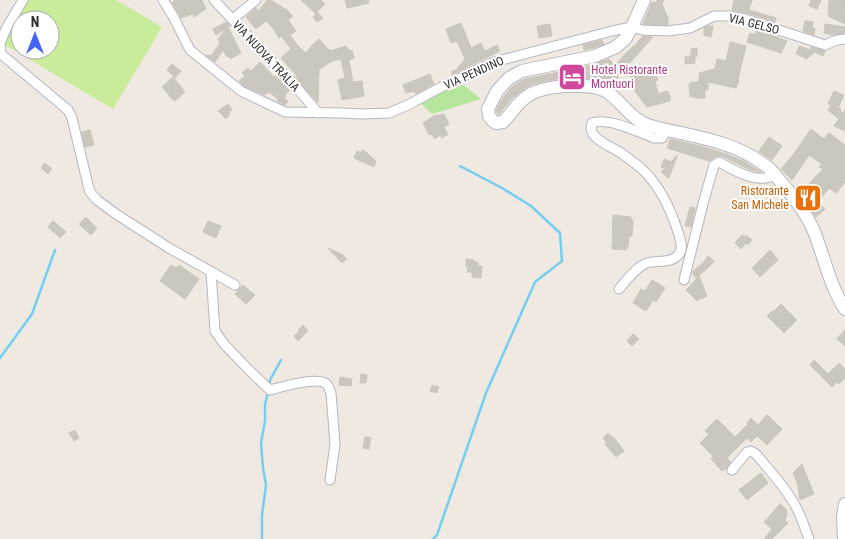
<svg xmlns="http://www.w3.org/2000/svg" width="845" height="539" font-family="'Roboto Condensed',sans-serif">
	<rect width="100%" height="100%" fill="#efe9e1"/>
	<polygon fill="#b6e59e" points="455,78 481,99 432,114 415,98"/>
	<path fill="#c9ec9a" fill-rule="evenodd" d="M28,0H116L162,27L113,109L2,43ZM20,20H50V50H20Z"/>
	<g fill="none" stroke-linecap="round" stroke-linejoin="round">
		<g stroke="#75cff0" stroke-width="2.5">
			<polyline points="0,358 32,314 55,250"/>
			<polyline points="269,387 270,380 281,360"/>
			<polyline points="262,539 262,515 266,485 263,468 261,443 265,421 265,405 268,392"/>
			<polyline points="433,539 437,535 486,393 535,282 562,261 560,233 531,206 502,188 460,166"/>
		</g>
	</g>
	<g fill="#cbc7bf" stroke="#cbc5ba">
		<polygon points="176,0 202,0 206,9 194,17 193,14 181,18 172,2"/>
		<polygon points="267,0 271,0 285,9 285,8 293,16 288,20 296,31 290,35 298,46 306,53 313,44 319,39 330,51 346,46 350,51 352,50 354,58 349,60 353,82 362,81 364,96 342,100 338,80 345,78 341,59 330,62 319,70 318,103 295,77 297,76 281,58 291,49 281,36 279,38 273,28 266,21 256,29 246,17 256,8 258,12"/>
		<polygon points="301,0 321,0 325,4 317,12 323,18 317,22 313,17 317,13 316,14"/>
		<polygon points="345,0 368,0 369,3 347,8"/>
		<polygon points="657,0 664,0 662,4 668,18 668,25 643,24 652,2 656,3"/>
		<polygon points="734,0 752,0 749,10 776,18 775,22 747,13 732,10"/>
		<polygon points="811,0 821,0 817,9 809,6"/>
		<polygon points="829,0 845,0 845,24 828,16"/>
		<polygon points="805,21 813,22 812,28 815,28 814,35 803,31"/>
		<polygon points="226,22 230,26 228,27 241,53 230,59 229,56 227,57 223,50 215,62 206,55 211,56 220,43 218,39 226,29 216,35 213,29"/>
		<polygon points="461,23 471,48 481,43 485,51 497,45 500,51 452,75 452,71 456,70 465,59 457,41 451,43 446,29"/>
		<polygon points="550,24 552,36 539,38 537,26"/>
		<polygon points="825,24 845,27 845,33 832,35 824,33"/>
		<polygon points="707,26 713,26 711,37 704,35 704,28"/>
		<polygon points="757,29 787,41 781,53 747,42 750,33 755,35"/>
		<polygon points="643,36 653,37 618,76 618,82 613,81 611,84 611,78 597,80 582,78 557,79 545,81 533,84 521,91 512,98 499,114 497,113 496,110 504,96 514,85 525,79 588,66 609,59 615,65 633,46 635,47 636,44"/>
		<polygon points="602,40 604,44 593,48 584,50 583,45"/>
		<polygon points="730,42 746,46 738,79 739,81 736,88 708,82 708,90 705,90 705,98 694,98 694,97 690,97 689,84 691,84 691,82 699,82 699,73 715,69 717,59 726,61"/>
		<polygon points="799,46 810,50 811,47 825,51 823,56 815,52 805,60 806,58 796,54"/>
		<polygon points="697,48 697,56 695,56 695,63 685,64 685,57 691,56 691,49"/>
		<polygon points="260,62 274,77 276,75 290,90 285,95 286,96 284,99 288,101 285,105 277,101 278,99 269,92 265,95 244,86 239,81 245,76 242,73 248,68 251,71"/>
		<polygon points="172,64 181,71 175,78 167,70"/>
		<polygon points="640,68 641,74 653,71 653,73 655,72 658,80 655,81 658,94 667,91 670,95 670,101 647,107 635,91 629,71"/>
		<polygon points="430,74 434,84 416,94 414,91 406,93 403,85"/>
		<polygon points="173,77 185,92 175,101 174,100 173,100 162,87"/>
		<polygon points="834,91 844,95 838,108 841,109 840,111 843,113 845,110 845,131 834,126 839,119 828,110 831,105 828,104"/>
		<polygon points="228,104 232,110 229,112 230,114 226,119 218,111"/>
		<polygon points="444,114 449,124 444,127 448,134 442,138 440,135 435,139 432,134 429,135 423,123 434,116"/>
		<polygon points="811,129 824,139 829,133 845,145 845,182 836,193 829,188 818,202 825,209 816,217 799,191 804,189 823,169 819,167 822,164 809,155 792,180 781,169 793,155"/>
		<polygon points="90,130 94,145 85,147 82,132"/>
		<polygon points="769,137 782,146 772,160 759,151"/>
		<polygon points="670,139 704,147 726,154 743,161 761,172 748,169 722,156 716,156 709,161 667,148"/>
		<polygon points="362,150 367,153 376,161 374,167 354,158 357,151 361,153"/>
		<polygon points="677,155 677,156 669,178 661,172 665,169 661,167 664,159 671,162"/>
		<polygon points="45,163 52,169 48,174 41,168"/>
		<polygon points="690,207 695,208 691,227 685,226"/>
		<polygon points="613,215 631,217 631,219 633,220 632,236 629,236 628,247 627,247 626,250 612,249"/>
		<polygon points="86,217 97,228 91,235 79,224"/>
		<polygon points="53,221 66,232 60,238 48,227"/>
		<polygon points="208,221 221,226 216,238 203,232"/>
		<polygon points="742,235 745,237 746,235 752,240 748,245 746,243 741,249 735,243"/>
		<polygon points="328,248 343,255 347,259 342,263"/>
		<polygon points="770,250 778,260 760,277 752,268"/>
		<polygon points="708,256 714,261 708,268 696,278 692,273 692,272 703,263"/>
		<polygon points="466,259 474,260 474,262 478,262 478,266 482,266 481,278 472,277 472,272 467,272 468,267 466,267"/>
		<polygon points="171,265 177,268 179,265 199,279 185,299 160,281"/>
		<polygon points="699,276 707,296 701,299 700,298 697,301 686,290"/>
		<polygon points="652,280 665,288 656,302 653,300 646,311 633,303 641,289 645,291"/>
		<polygon points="243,285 255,295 246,304 235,294"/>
		<polygon points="781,304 797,320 784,333 767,316 772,311 773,312"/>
		<polygon points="303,325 308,331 298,341 294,336 299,332 298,330"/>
		<polygon points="845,330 845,346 837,339"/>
		<polygon points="633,334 639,339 632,346 627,341"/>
		<polygon points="814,360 828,374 839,363 845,369 845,378 839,384 837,382 832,387 810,365"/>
		<polygon points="361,374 367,375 366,383 360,383"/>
		<polygon points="340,377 352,379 351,386 339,385"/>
		<polygon points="432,385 439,387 437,393 430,391"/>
		<polygon points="767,415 782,429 767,445 757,436 751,442 747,438 727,458 731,462 726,469 722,471 711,459 713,456 700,443 709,434 705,431 717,419 735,437 748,424 747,423 751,418 758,425"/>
		<polygon points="75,430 79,438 74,441 69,433"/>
		<polygon points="608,433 613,438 614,438 624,451 616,457 605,444 607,443 603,438"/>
		<polygon points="365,437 371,438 369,449 363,448"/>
		<polygon points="802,464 814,494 800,500 797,482 793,473"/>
		<polygon points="761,473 768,483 747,500 739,490"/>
		<polygon points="780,504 786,509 787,515 785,520 788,523 772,539 764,539 772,529 764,522"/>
	</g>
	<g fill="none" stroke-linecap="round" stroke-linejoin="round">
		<g stroke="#b4b7c1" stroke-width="11">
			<g id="street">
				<polyline points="23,0 7,27 0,43 1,54 68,110 72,118 88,185 90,192 97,200 116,214 169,248 235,285"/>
				<polyline points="163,0 173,16 190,50 241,91 285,112 342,113 362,114 389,113 408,105 447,84 494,62 612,31 632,27 642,30 668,31 690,28 714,16 729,16 745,19 825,45 837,40 845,39"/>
				<polyline points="214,0 297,88 318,113"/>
				<polyline points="233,19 256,0"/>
				<path d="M211,272L215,331L224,344L249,370L270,390C282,387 315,377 325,383C329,385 329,390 331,393L335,444L330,480"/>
				<path d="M684,280L704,200L714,165L719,162C734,170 757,185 775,175"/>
				<path d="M619,289C626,281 637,266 647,263C657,260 672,264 679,254C684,249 680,239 678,232C671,210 660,186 642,169C636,164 628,158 621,153C612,147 599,143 593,134C590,130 591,127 592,123C608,117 638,132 654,138H662L666,130"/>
				<path d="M732,470L747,452L751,451L756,454C768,469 782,483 792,500C800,512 804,526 809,539"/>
			</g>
		</g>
		<g stroke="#b4b7c1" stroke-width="14">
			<g id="secondary">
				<path d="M644,0L632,27L626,38L616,47L595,56L522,71L509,78L497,91L488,109L489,116L493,121L496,123L503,122C512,113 518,101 529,95C546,85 595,81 610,94C624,105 633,121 651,126C687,136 727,139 759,161C763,164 767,166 771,170C786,188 803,207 813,229C824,255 829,285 845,309"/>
				<polyline points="844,539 843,517 845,504"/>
			</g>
		</g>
		<use href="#street" stroke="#fff" stroke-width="9"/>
		<use href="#secondary" stroke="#fff" stroke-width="12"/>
	</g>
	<defs>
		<g id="hotel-square" transform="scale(1.4375)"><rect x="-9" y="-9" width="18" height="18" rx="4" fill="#d1479c" stroke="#fff"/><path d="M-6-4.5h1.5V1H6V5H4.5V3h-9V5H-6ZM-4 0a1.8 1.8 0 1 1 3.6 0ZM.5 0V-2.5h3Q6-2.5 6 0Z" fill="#fff"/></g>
		<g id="restaurant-square" transform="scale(1.4375)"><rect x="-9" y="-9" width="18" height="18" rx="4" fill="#e8710a" stroke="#fff"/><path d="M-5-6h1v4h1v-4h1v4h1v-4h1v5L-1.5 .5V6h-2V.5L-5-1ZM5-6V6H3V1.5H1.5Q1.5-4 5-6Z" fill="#fff"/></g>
	</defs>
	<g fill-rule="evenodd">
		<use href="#hotel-square" x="572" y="77"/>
		<use href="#restaurant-square" x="808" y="198"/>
	</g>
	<g text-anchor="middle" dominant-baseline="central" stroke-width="4" stroke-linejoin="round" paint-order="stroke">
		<g font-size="12" fill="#2e2e2e" stroke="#fff">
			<text transform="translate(754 24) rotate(14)">VIA GELSO</text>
			<text transform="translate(266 56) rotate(47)">VIA NUOVA TRALIA</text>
			<text transform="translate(474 73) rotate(-24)">VIA PENDINO</text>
		</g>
		<g font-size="12" fill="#b23c85" stroke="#fff" text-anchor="start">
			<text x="591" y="70">Hotel Ristorante<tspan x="591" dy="14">Montuori</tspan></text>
		</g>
		<g font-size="12" fill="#c56008" stroke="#fff" text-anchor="end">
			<text x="789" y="191">Ristorante<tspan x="789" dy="14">San Michele</tspan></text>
		</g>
	</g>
	<g transform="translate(35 35)"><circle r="24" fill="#ffffff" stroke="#ababab"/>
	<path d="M0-4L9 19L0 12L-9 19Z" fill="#4264fb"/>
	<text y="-8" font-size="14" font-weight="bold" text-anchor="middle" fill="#2e2e2e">N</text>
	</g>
</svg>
